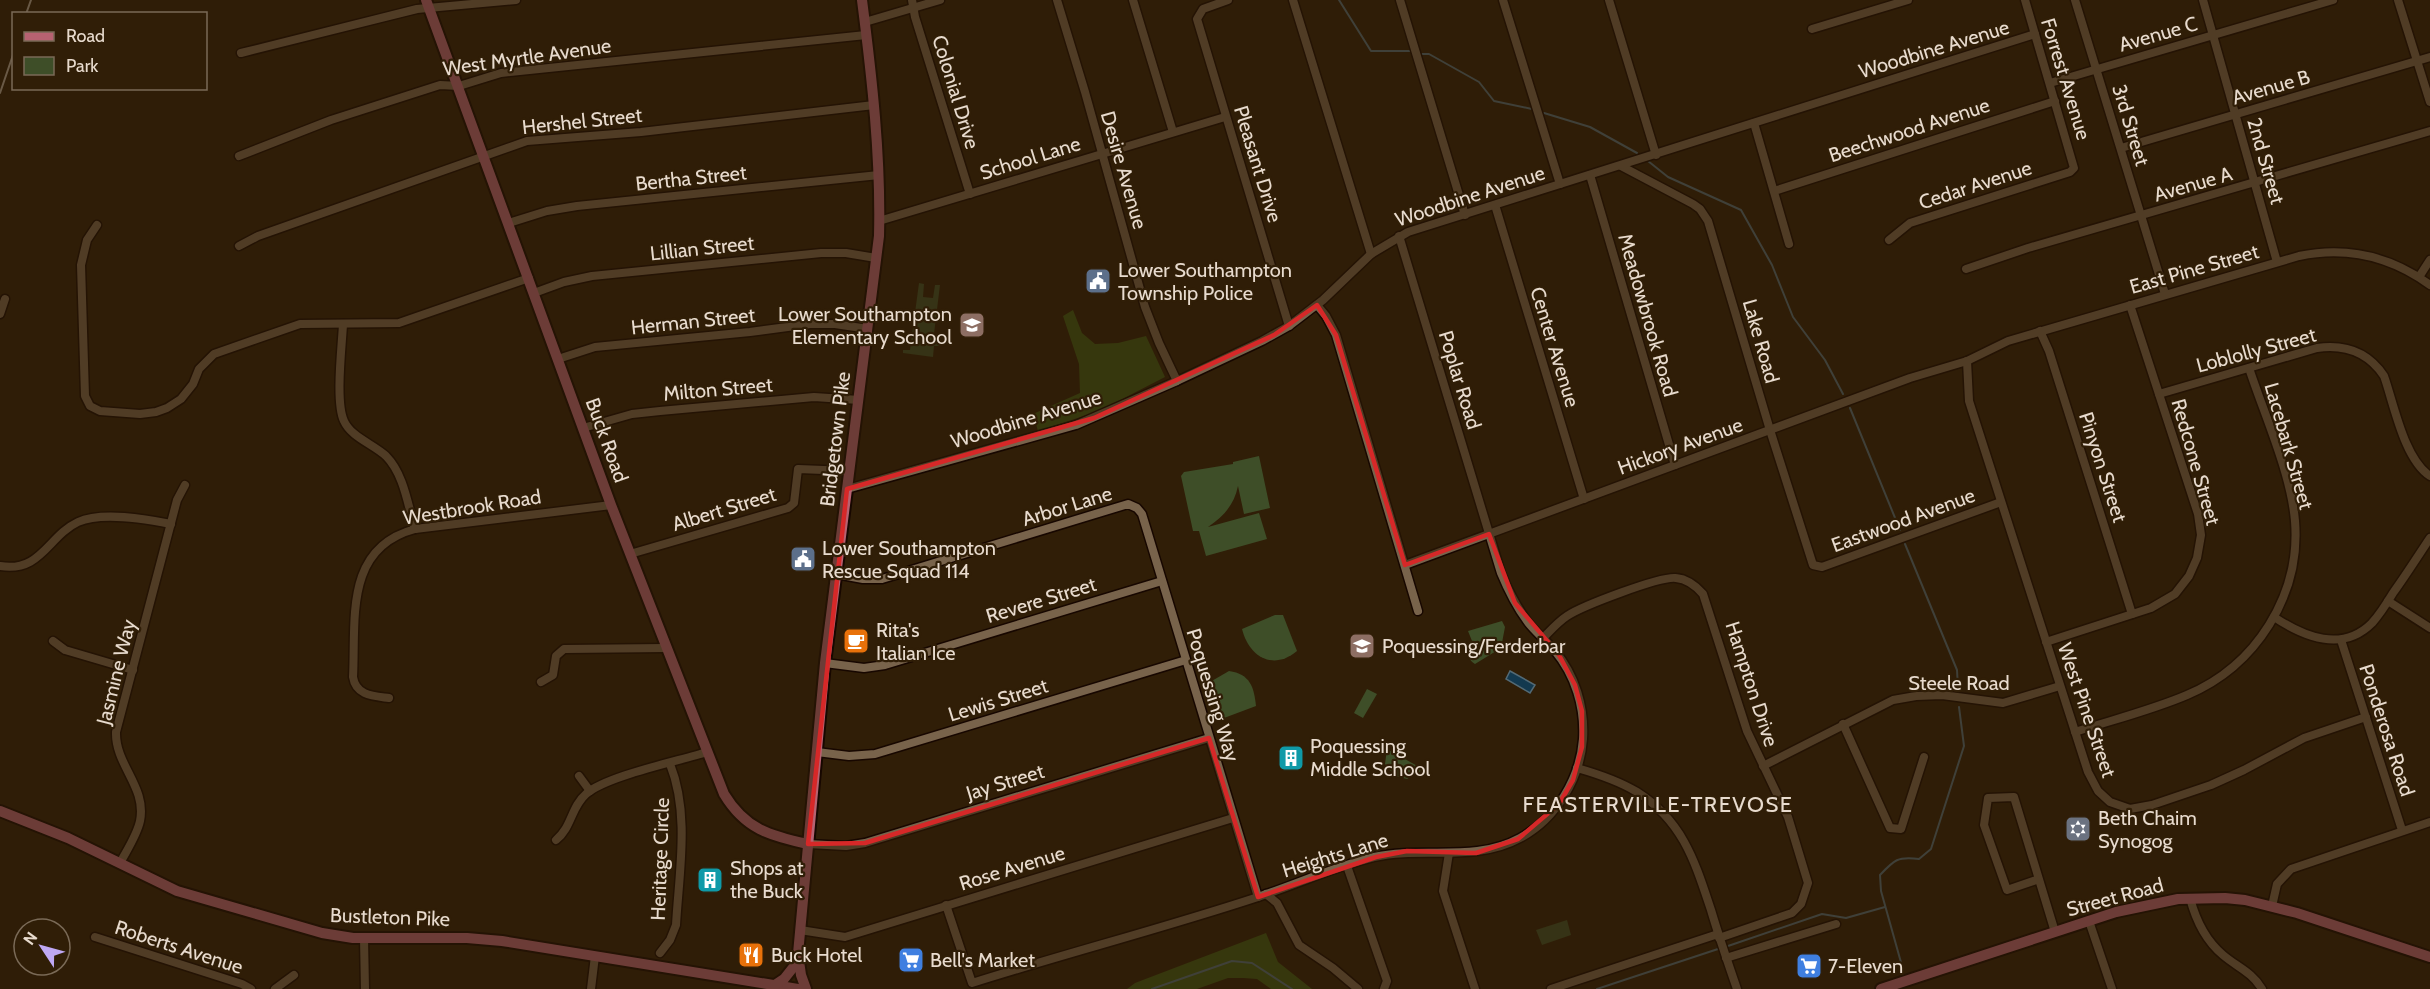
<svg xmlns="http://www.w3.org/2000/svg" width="2430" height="989" font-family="Cabin,sans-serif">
	<rect width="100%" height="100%" fill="#301e07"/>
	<g fill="#3e4e28">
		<polygon points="919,283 924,284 923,297 933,298 935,285 940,285 933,342 941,344 941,346 934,346 933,357 903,353 903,350 910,350"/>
		<path d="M1259,456L1270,508L1244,514L1238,486C1234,505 1224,516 1208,527L1259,513L1267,539L1206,556L1199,531H1193L1181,476L1184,472L1233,464V462Z"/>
		<path d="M1275,615H1283L1297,651C1273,671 1249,657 1242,629Z"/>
		<path d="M1502,621L1505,627L1501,648L1475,664C1469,661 1466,651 1465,646L1472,641L1468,631Z"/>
		<path d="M1229,671C1250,674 1254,687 1256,706L1224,718L1218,715L1210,682Z"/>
		<polygon points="1367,689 1377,694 1363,718 1354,713"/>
		<polygon points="1387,749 1421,768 1420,772 1407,779 1395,776 1385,764"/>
		<polygon points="1567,920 1571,935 1542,945 1536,930"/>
	</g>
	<g fill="#3f5715">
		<polygon points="1073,310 1082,333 1095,344 1118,343 1146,336 1165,377 1099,411 1038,431 1033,414 1080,393 1079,364 1063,316"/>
		<polygon points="1266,933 1278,962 1312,989 1271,989 1257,979 1243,978 1228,978 1197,989 1127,989 1135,983"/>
	</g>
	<polygon fill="#13394f" stroke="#536a75" stroke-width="1.5" points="1510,671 1535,685 1530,693 1506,679"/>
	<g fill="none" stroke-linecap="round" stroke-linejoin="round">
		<g stroke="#536a75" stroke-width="2">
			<polyline points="1339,0 1371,51 1410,51"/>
			<polyline points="1421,54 1429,54 1479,82 1494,101 1532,109"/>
			<polyline points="1544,113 1590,127 1637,153"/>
			<polyline points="1648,161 1668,177 1741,210 1772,265 1793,317 1825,360 1843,394"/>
			<polyline points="1850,408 1900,530"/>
			<polyline points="1905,544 1957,670 1958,689"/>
			<polyline points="1728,946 1822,914 1846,918 1885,907"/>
			<path d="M1902,966L1881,891L1880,875C1894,860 1898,856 1919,859L1931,849L1964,746L1959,707"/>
			<polyline points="1152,989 1232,961 1252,963 1292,989"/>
			<polyline points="1597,989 1718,949"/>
		</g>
		<g stroke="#170700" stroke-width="11">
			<g id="minor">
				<polyline points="912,0 915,17 970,194"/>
				<polyline points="1057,0 1085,92 1145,307 1159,343 1177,381"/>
				<polyline points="1133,0 1173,132"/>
				<polyline points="1228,0 1203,9 1197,19 1289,326"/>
				<polyline points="1293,0 1371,254"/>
				<polyline points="1400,0 1465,215"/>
				<polyline points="1503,0 1560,184"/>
				<polyline points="1609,0 1656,155"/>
				<polyline points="2075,0 2165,294"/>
				<polyline points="2203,0 2277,262"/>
				<polyline points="2398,0 2430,102"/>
				<polyline points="865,22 940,0"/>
				<polyline points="1812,29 1908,0"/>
				<polyline points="241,53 417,9 516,0"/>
				<polyline points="2050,83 2333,0"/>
				<polyline points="1754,123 1789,244"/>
				<polyline points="2121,148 2430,57"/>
				<polyline points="239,156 331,120 440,85 459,86 501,73 866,35"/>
				<polyline points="1621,166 1693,204 1700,209 1708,221 1770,430 1813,565 1822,567 2001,502"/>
				<polyline points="1590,175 1675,465"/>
				<polyline points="1774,191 2055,101"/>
				<polyline points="1495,205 1584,499"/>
				<polyline points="879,221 1225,117"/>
				<polyline points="509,223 547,211 577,206 879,175"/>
				<polyline points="97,225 87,240 81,265 85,396 90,406 100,411 140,414 156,412 167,408 181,399 193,384 199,369 214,354 300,324 399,323 529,278"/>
				<polyline points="1889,240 1910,223 2070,172 2074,168 2025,0"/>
				<polyline points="239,246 258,236 527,141 641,132 874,105"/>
				<polyline points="1966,269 2028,248 2430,131"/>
				<polyline points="2419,277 2430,260"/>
				<polyline points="534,293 564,282 592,276 821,253 846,253 876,258"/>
				<polyline points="1317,305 1326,316 1336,335 1418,611"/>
				<polyline points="0,314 5,299"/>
				<path d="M343,324C342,346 335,402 344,421C351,437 373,444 386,456C404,474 408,506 415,529"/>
				<polyline points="2040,331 2049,351 2132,614"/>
				<polyline points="558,359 595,347 750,332 810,324 835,324 868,329"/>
				<polyline points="1967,361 1969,401 2088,772 2098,791 2110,802 2130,809 2152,805 2211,785 2244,770 2304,738 2366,717"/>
				<path d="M2159,394L2317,348C2345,344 2368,352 2384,376C2394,404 2404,459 2430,476"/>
				<polyline points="583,428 632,414 660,411 814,397 859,400"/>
				<polyline points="847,489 1076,425 1177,381 1262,341 1289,326 1323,300 1371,254 1408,232 2035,34"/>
				<polyline points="630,554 788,508 794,503 798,469 849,471"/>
				<path d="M1405,565L1910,378L1967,361L2008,341L2299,256C2347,246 2390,256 2430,285"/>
				<path d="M0,566C41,573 48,536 78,522C102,511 146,519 171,524"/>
				<polyline points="836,574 863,579 882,579 1128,504 1137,508 1142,514 1258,897"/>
				<polyline points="2388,601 2430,628"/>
				<path d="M2274,617C2304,637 2342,653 2372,623C2380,614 2387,603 2393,593C2406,575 2418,556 2430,538"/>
				<path d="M1543,638C1551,630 1558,622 1567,616C1582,606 1660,576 1676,578C1688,579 1696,586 1703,594L1747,731L1788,817L1808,883L1801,904L1792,913L1719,938"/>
				<polyline points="2341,640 2402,830"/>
				<polyline points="53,641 65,650 133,670"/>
				<polyline points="2046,642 2151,608 2175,594 2189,576 2197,558 2201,535 2198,514 2130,305"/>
				<polyline points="825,663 864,668 885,665 1162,581"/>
				<polyline points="541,682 553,675 556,656 564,649 666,648"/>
				<path d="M389,698C374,696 356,696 353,677C356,619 344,548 415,529L611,505"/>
				<polyline points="1843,724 1890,828 1901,829 1924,757"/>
				<path d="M2075,732C2112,720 2152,710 2187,695C2256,666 2301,595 2295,521C2291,473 2264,414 2249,368"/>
				<polyline points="817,752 849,756 875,754 1186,660"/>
				<polyline points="1763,766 1893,700 1916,696 1942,695 2003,703 2060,686"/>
				<path d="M1577,768C1598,774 1619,781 1637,792C1683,821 1695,862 1711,910C1719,937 1728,963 1737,989"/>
				<polyline points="579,776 590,791"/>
				<path d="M556,840C572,827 571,807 586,794C606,776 679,761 707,752"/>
				<polyline points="808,844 846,846 865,843 1209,738"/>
				<polyline points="1449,853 1443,891 1475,989"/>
				<path d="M120,863C127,850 137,835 140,821C147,787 115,765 116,732L177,500L185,485"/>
				<polyline points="1347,866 1387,981 1384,989"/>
				<polyline points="2039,879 2007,890 1984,825 1988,798 2014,797 2055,932"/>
				<polyline points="1266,894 1277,903 1299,945 1333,968 1358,989"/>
				<path d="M2190,898C2196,921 2205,940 2223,955C2237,967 2252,972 2262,989"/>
				<path d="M946,905L972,983C1067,953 1164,928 1258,897C1297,884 1334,867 1374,857C1423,846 1474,863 1520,838C1556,819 1580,779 1583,739C1585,707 1575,675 1555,651C1546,640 1535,632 1527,621C1516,606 1508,590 1501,573L1399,236"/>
				<polyline points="2272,906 2277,884 2291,869 2430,822"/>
				<polyline points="2089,921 2112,989"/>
				<polyline points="800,930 845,937 1233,818"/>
				<polyline points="95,937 242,984 251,989"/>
				<polyline points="364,938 365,989"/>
				<path d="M660,953L670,940L676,925C679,872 690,814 670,764"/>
				<polyline points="1726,958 1836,924"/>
				<polyline points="275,989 294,975"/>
				<polyline points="591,989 595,956"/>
				<polyline points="1551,989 1718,934"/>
			</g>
		</g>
		<g stroke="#170700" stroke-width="14">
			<g id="major">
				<path d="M426,0L611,505L724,794C745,829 770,836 808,844"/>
				<polyline points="0,811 68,838 177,891 322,933 353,938 467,938 502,941 798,989"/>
				<polyline points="775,985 784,979 799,960"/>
				<path d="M806,989L801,975L798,954L825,663L879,236C881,157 872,78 862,0"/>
				<polyline points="1881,989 2116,912 2178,899 2225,898 2245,900 2297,913 2430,957"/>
			</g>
		</g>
		<use href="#minor" stroke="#78634b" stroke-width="8"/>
		<use href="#major" stroke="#b76271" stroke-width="10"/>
		<g stroke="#b0a292" stroke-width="2">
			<polyline points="26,14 31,0"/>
			<polyline points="0,93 14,52"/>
		</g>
	</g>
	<path d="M0 0H2430V989H0ZM1317,305L1336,335L1405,565L1489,534L1515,603L1559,655L1575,685L1582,711V747L1573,780L1559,804L1518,839L1476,853L1407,851L1376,857L1258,897L1209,738L865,843L808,844L847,489L1094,418L1274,335Z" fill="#301e07" fill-opacity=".55" fill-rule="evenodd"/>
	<path fill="none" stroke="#d62828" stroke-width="4.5" stroke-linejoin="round" d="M1317,305L1336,335L1405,565L1489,534L1515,603L1559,655L1575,685L1582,711V747L1573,780L1559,804L1518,839L1476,853L1407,851L1376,857L1258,897L1209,738L865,843L808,844L847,489L1094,418L1274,335Z"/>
	<defs>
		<g id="civic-square" transform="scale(1.35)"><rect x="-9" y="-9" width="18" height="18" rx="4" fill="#5c6f8a" stroke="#301e07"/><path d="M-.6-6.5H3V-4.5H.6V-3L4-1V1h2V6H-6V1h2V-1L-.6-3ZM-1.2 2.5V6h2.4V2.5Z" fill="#fff"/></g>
		<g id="school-square" transform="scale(1.35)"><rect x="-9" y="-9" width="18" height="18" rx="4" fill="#8d6e63" stroke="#301e07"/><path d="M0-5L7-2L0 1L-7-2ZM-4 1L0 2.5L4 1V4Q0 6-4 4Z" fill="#fff"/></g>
		<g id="cafe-square" transform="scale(1.35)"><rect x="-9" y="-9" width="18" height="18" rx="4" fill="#e8710a" stroke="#301e07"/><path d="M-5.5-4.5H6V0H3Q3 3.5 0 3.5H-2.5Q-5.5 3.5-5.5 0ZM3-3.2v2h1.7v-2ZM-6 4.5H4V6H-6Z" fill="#fff"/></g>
		<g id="building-square" transform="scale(1.35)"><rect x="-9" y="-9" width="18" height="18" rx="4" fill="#0f9aa8" stroke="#301e07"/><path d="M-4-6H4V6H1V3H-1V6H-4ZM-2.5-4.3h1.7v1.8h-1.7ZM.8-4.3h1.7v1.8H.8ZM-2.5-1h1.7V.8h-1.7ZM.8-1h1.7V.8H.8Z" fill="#fff"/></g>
		<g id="synagogue-square" transform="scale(1.35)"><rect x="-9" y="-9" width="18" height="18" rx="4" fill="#6b7280" stroke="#301e07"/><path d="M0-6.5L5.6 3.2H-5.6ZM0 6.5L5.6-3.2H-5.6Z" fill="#fff"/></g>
		<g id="restaurant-square" transform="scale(1.35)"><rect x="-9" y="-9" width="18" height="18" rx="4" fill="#e8710a" stroke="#301e07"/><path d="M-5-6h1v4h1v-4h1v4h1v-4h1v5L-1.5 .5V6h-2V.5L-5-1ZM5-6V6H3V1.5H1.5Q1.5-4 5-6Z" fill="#fff"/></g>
		<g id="supermarket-square" transform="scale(1.35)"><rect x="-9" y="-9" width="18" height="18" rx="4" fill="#3f7fe0" stroke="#301e07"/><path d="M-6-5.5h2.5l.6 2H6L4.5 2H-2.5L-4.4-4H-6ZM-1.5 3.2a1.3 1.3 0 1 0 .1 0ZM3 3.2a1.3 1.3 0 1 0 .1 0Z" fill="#fff"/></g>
	</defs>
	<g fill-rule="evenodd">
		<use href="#civic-square" x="1098" y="281"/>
		<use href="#school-square" x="972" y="325"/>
		<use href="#civic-square" x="803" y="559"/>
		<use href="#cafe-square" x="856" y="641"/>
		<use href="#school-square" x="1362" y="646"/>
		<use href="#building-square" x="1291" y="758"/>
		<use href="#synagogue-square" x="2078" y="829"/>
		<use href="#building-square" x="710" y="880"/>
		<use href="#restaurant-square" x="751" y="955"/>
		<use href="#supermarket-square" x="911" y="960"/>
		<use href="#supermarket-square" x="1809" y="966"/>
	</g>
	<g text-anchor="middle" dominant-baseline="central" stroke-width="4.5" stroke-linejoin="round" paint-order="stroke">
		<g font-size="20" fill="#e8dbce" stroke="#301e07">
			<text transform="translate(2158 34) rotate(-16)">Avenue C</text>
			<text transform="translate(1934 49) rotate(-17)">Woodbine Avenue</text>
			<text transform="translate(527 57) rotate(-8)">West Myrtle Avenue</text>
			<text transform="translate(2066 79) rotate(73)">Forrest Avenue</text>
			<text transform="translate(2271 87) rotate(-16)">Avenue B</text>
			<text transform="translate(956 92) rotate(73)">Colonial Drive</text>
			<text transform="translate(582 121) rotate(-6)">Hershel Street</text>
			<text transform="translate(2131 125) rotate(73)">3rd Street</text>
			<text transform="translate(1909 130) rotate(-18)">Beechwood Avenue</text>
			<text transform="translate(1030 158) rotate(-17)">School Lane</text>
			<text transform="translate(2266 161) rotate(74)">2nd Street</text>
			<text transform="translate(1258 164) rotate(73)">Pleasant Drive</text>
			<text transform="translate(1124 170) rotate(74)">Desire Avenue</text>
			<text transform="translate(691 178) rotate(-6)">Bertha Street</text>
			<text transform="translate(2193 184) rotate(-16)">Avenue A</text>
			<text transform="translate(1975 185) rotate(-18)">Cedar Avenue</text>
			<text transform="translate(1470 196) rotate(-18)">Woodbine Avenue</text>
			<text transform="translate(702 248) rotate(-6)">Lillian Street</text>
			<text transform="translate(2194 269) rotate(-16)">East Pine Street</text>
			<text transform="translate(1648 315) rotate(74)">Meadowbrook Road</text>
			<text transform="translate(693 321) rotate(-6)">Herman Street</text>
			<text transform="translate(1761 341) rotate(74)">Lake Road</text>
			<text transform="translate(1555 347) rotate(73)">Center Avenue</text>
			<text transform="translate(2256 350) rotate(-15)">Loblolly Street</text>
			<text transform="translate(1460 380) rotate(73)">Poplar Road</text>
			<text transform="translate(718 389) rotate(-5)">Milton Street</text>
			<text transform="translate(1026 419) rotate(-17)">Woodbine Avenue</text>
			<text transform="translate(835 439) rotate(-83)">Bridgetown Pike</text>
			<text transform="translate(607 440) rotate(70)">Buck Road</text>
			<text transform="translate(1680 446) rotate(-20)">Hickory Avenue</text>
			<text transform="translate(2289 446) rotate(74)">Lacebark Street</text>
			<text transform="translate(2196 462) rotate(74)">Redcone Street</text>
			<text transform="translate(2103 467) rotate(72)">Pinyon Street</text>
			<text transform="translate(1067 506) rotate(-17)">Arbor Lane</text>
			<text transform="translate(472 507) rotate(-9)">Westbrook Road</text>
			<text transform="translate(724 509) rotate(-17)">Albert Street</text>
			<text transform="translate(1903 520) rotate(-20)">Eastwood Avenue</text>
			<text transform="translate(1041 600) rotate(-17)">Revere Street</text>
			<text transform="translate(116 672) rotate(-76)">Jasmine Way</text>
			<text x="1959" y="683">Steele Road</text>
			<text transform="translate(1752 684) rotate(72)">Hampton Drive</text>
			<text transform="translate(1213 695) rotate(73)">Poquessing Way</text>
			<text transform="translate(998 700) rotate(-17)">Lewis Street</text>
			<text transform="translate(2087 710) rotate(71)">West Pine Street</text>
			<text transform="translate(2387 730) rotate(72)">Ponderosa Road</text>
			<text transform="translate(1005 782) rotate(-17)">Jay Street</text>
			<text transform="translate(1335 855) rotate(-17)">Heights Lane</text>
			<text transform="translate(660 859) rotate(-88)">Heritage Circle</text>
			<text transform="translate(1012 868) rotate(-17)">Rose Avenue</text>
			<text transform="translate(2115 897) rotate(-15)">Street Road</text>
			<text transform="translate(390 917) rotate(2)">Bustleton Pike</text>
			<text transform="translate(179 947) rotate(18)">Roberts Avenue</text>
		</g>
		<g font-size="20" fill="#e8dbce" stroke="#301e07" text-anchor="start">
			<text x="1118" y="270">Lower Southampton<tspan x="1118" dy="23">Township Police</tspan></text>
			<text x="952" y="314" text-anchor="end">Lower Southampton<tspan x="952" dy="23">Elementary School</tspan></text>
			<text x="822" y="548">Lower Southampton<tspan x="822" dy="23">Rescue Squad 114</tspan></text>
			<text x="876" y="630">Rita's<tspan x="876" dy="23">Italian Ice</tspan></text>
			<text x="1382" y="646">Poquessing/Ferderbar</text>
			<text x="1310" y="746">Poquessing<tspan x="1310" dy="23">Middle School</tspan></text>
			<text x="2098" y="818">Beth Chaim<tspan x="2098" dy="23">Synogog</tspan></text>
			<text x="730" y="868">Shops at<tspan x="730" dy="23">the Buck</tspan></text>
			<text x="771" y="955">Buck Hotel</text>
			<text x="930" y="960">Bell's Market</text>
			<text x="1828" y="966">7-Eleven</text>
		</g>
		<g font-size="22" letter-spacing="1.5" fill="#e8dbce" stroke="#301e07">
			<text x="1658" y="804">FEASTERVILLE-TREVOSE</text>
		</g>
	</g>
	<rect x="12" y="12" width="195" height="78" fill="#301e07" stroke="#7a6a57" stroke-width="1.5"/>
	<rect x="24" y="32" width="30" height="9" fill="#b76271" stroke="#7a6a57" stroke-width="1.5"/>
	<text x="66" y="42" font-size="18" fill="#e8dbce">Road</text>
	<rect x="24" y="57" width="30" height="18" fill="#3e4e28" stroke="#7a6a57" stroke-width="1.5"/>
	<text x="66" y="72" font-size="18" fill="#e8dbce">Park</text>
	<g transform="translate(42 947) rotate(306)"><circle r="28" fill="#301e07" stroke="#7a6a57" stroke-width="1.5"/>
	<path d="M0-4.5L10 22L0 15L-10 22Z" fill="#bfa8f4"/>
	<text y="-9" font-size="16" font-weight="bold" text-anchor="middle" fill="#e8dbce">N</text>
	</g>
</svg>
